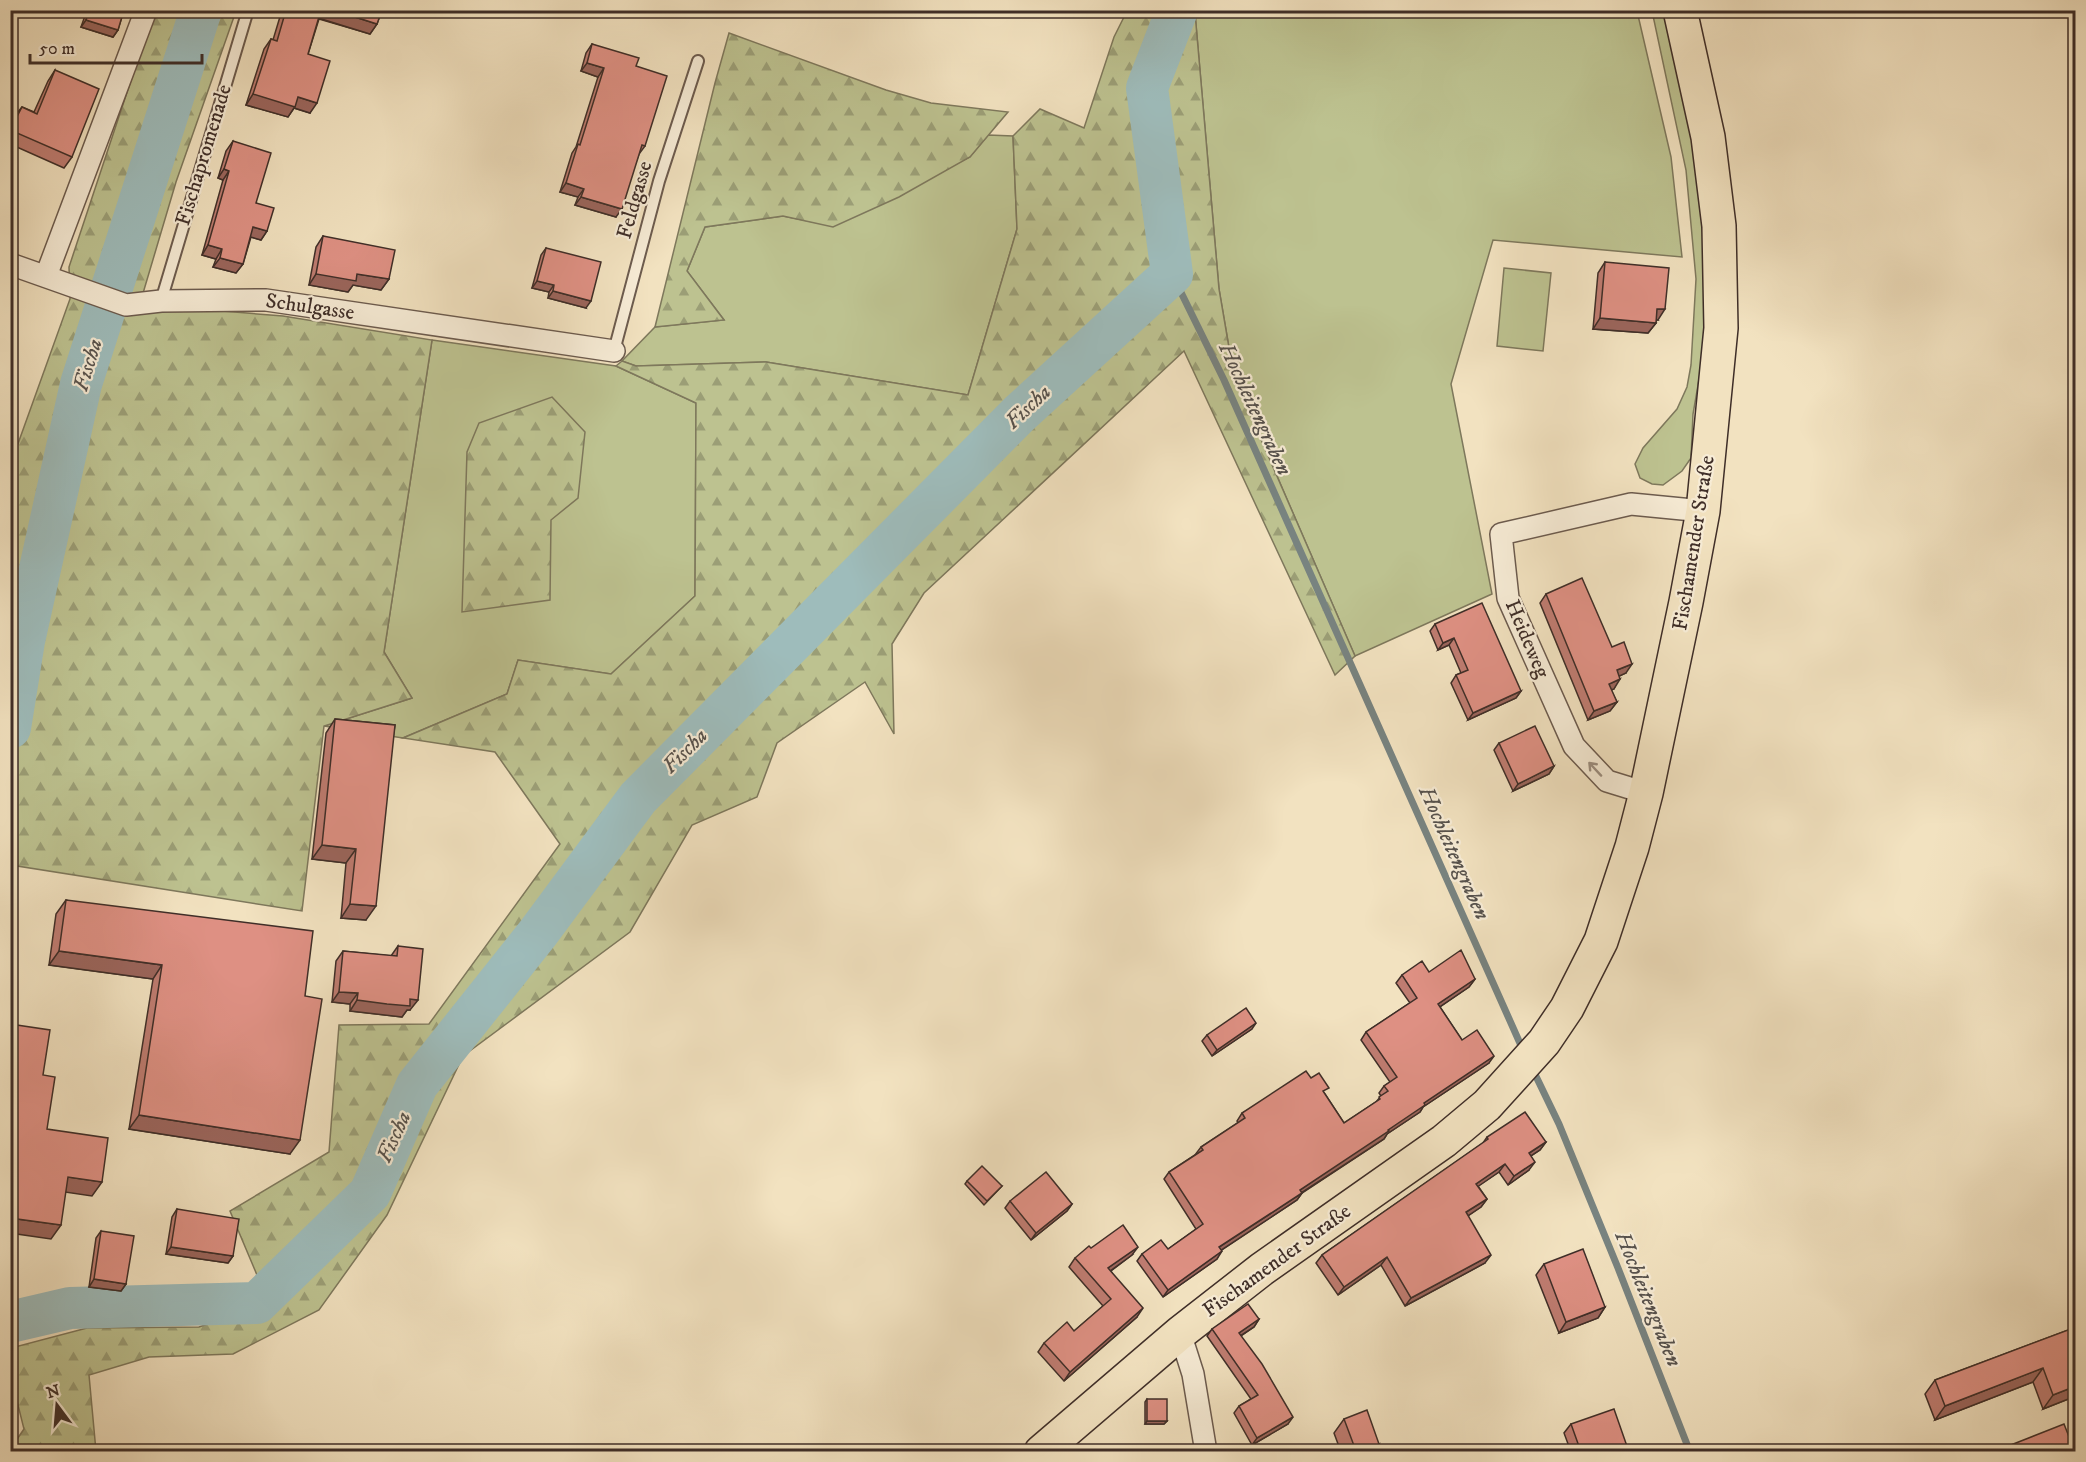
<svg xmlns="http://www.w3.org/2000/svg" width="2086" height="1462" font-family="'IM FELL DW Pica',serif">
	<defs>
		<pattern id="forest-firs" width="22" height="20" patternUnits="userSpaceOnUse" patternTransform="scale(1.5)"><rect width="22" height="20" fill="#bdc290"/><path d="M5 1l3.5 6h-7zM16 11l3.5 6h-7z" fill="#9b9e76"/></pattern>
	</defs>
	<rect width="100%" height="100%" fill="#f2e2c0"/>
	<filter id="stains"><feTurbulence type="fractalNoise" baseFrequency=".00333" numOctaves="4"/><feColorMatrix values="0 0 0 0 .2 0 0 0 0 .09 0 0 0 0 .02 0 0 0 .5 -.17"/></filter>
	<radialGradient id="worn" r=".72"><stop offset=".6" stop-color="#630" stop-opacity="0"/><stop offset="1" stop-color="#630" stop-opacity=".3"/></radialGradient>
	<g fill="#bdc290" stroke="#7e785c" stroke-width="1.5">
		<polygon points="1198,10 1637,11 1671,157 1682,257 1493,240 1451,384 1492,594 1355,656 1234,377 1219,289 1195,13"/>
		<polygon points="1652,11 1668,11 1698,156 1709,305 1701,368 1693,414 1691,458 1682,471 1663,485 1652,484 1640,478 1635,464 1643,448 1677,409 1687,387 1691,365 1696,279 1686,170"/>
		<polygon points="988,135 1013,136 1017,229 968,395 766,362 636,366 622,361 655,327 724,320 687,271 705,227 783,216 833,226 970,157"/>
		<polygon points="1504,268 1551,273 1543,351 1497,346"/>
		<polygon points="432,340 616,366 696,403 695,596 611,674 518,660 507,694 403,738 324,726 412,698 384,652"/>
	</g>
	<g fill="url(#forest-firs)" stroke="#7e785c" stroke-width="1.5">
		<polygon points="154,11 236,11 176,182 141,300 148,305 283,316 432,340 384,652 412,698 324,726 302,911 11,865 10,466 70,299 69,267"/>
		<polygon points="1127,11 1198,11 1195,13 1219,289 1234,377 1355,656 1335,675 1184,351 924,593 892,644 894,734 865,682 777,743 757,797 692,825 630,932 463,1056 387,1215 319,1310 233,1354 149,1357 89,1375 96,1451 11,1452 11,1448 24,1429 11,1377 11,1348 87,1328 199,1327 277,1300 257,1275 230,1211 329,1152 339,1025 429,1024 560,844 495,752 403,738 507,694 518,660 611,674 695,596 696,403 616,366 622,361 636,366 766,362 968,395 1017,229 1013,136 1040,109 1084,128 1114,37"/>
		<polygon points="729,33 886,90 931,103 1008,112 970,157 899,197 833,227 783,216 705,227 687,271 724,320 655,327 715,83"/>
		<polygon points="552,397 585,432 578,498 551,520 550,600 462,612 467,452 479,423"/>
	</g>
	<g fill="none" stroke-linecap="round" stroke-linejoin="round">
		<g stroke="#788380" stroke-width="7">
			<polyline points="1172,274 1224,380 1523,1050"/>
			<polyline points="1532,1068 1559,1124 1618,1268 1690,1452"/>
		</g>
		<g stroke="#9ebcbb" stroke-width="42">
			<polyline points="10,728 24,641 81,384 201,10"/>
			<polyline points="10,1322 70,1308 257,1303 370,1193 417,1085 538,933 638,798 1019,414 1172,274 1147,88 1177,10"/>
		</g>
		<g stroke="#6c5b4e" stroke-width="14">
			<g id="lane">
				<polyline points="161,301 248,10"/>
				<polyline points="614,351 659,181 698,61"/>
			</g>
		</g>
		<g stroke="#6c5b4e" stroke-width="24">
			<g id="street">
				<polyline points="10,264 126,305 161,301 266,300 614,351"/>
				<polyline points="46,276 146,10"/>
				<polyline points="1646,793 1607,781 1574,746 1508,598 1501,534 1631,504 1703,511"/>
				<polyline points="1180,1333 1193,1374 1206,1452"/>
			</g>
		</g>
		<g stroke="#3f2e28" stroke-width="36">
			<polyline id="primary" points="1041,1452 1180,1333 1262,1269 1444,1141 1487,1105 1544,1042 1567,1008 1601,941 1632,847 1646,793 1686,602 1703,511 1721,328 1719,226 1708,137 1680,10"/>
		</g>
		<use href="#lane" stroke="#f7ecd6" stroke-width="10"/>
		<use href="#street" stroke="#f7ecd6" stroke-width="21"/>
		<use href="#primary" stroke="#f2e2c0" stroke-width="33"/>
	</g>
	<g fill="#bf7c71" stroke="#3f2e28" stroke-width="1.5">
		<polygon points="87,10 124,10 118,30 113,37 81,27"/>
		<polygon points="282,10 382,10 377,24 370,34 319,19 308,54 310,113 294,108 288,117 246,105 264,49 271,39 273,40"/>
		<polygon points="592,44 636,66 645,146 639,154 616,217 575,205 578,197 560,192 572,153 576,147 598,77 581,71 586,53"/>
		<polygon points="55,70 72,157 64,168 10,144 10,125 14,117 22,107 34,112 48,81"/>
		<polygon points="233,141 267,231 261,240 251,237 243,264 236,273 213,267 216,259 202,255 223,180 218,178 226,151"/>
		<polygon points="323,236 389,279 381,290 353,285 348,292 309,285 316,247"/>
		<polygon points="546,248 586,308 548,298 549,292 532,288 541,255"/>
		<polygon points="1605,262 1658,320 1656,320 1656,323 1648,333 1593,329 1598,273"/>
		<polygon points="1546,594 1612,647 1626,673 1619,676 1614,689 1611,690 1617,702 1610,711 1588,720 1540,603"/>
		<polygon points="1435,624 1521,691 1516,698 1468,720 1451,683 1456,675 1461,673 1449,645 1438,650 1430,631"/>
		<polygon points="335,719 395,725 366,920 341,918 346,863 312,859 326,733"/>
		<polygon points="1499,743 1554,766 1549,774 1513,791 1494,750"/>
		<polygon points="66,900 305,996 290,1154 129,1129 153,979 49,965 56,914"/>
		<polygon points="398,946 410,1010 407,1010 402,1017 350,1011 350,1004 332,1002 336,961 343,951 391,956"/>
		<polygon points="1429,972 1475,979 1469,987 1440,1007 1462,1040 1489,1063 1423,1107 1420,1112 1387,1134 1384,1139 1302,1193 1297,1200 1221,1250 1217,1259 1163,1297 1137,1261 1142,1254 1168,1249 1196,1229 1164,1179 1169,1172 1195,1155 1201,1147 1238,1123 1237,1121 1242,1113 1311,1078 1325,1094 1344,1123 1376,1102 1381,1096 1379,1093 1384,1086 1390,1082 1361,1040 1366,1032 1410,1003 1396,983 1402,975"/>
		<polygon points="1252,1029 1212,1056 1202,1041 1207,1035"/>
		<polygon points="1487,1137 1546,1142 1540,1150 1531,1156 1529,1170 1508,1185 1499,1172 1478,1186 1487,1199 1481,1207 1468,1216 1485,1263 1405,1306 1381,1265 1338,1295 1316,1263 1322,1255 1483,1143"/>
		<polygon points="967,1181 1002,1186 984,1205 965,1184"/>
		<polygon points="1010,1201 1072,1204 1067,1211 1031,1240 1005,1208"/>
		<polygon points="177,1209 233,1256 228,1263 166,1254 172,1217"/>
		<polygon points="101,1231 126,1284 121,1291 89,1287 96,1238"/>
		<polygon points="1132,1255 1111,1271 1137,1317 1064,1381 1038,1352 1044,1343 1074,1331 1103,1306 1069,1267 1075,1258"/>
		<polygon points="1544,1264 1605,1307 1598,1318 1559,1333 1536,1275"/>
		<polygon points="1259,1319 1254,1327 1241,1336 1288,1424 1252,1445 1234,1413 1239,1406 1251,1399 1207,1336 1212,1329"/>
		<polygon points="2076,1327 2076,1396 2043,1409 2033,1382 1935,1420 1925,1394 1935,1380"/>
		<polygon points="1147,1399 1167,1421 1164,1424 1145,1424 1145,1402"/>
		<polygon points="1344,1419 1379,1444 1374,1452 1341,1452 1334,1433"/>
		<polygon points="1571,1424 1629,1452 1571,1452 1564,1433"/>
	</g>
	<g fill="#9b655c" stroke="#3f2e28" stroke-width="1.5">
		<polygon points="320,10 333,10 377,24 370,34 315,17"/>
		<polygon points="86,20 118,30 113,37 81,27"/>
		<polygon points="587,63 604,68 598,77 581,71"/>
		<polygon points="253,94 298,97 317,103 310,113 294,108 288,117 246,105"/>
		<polygon points="224,169 229,171 223,180 218,178"/>
		<polygon points="566,183 584,189 578,197 560,192"/>
		<polygon points="581,197 622,209 616,217 575,205"/>
		<polygon points="253,227 267,231 261,240 247,236"/>
		<polygon points="208,245 222,249 216,259 202,255"/>
		<polygon points="220,258 243,264 236,273 213,267"/>
		<polygon points="316,274 357,274 389,279 381,290 353,285 348,292 309,285"/>
		<polygon points="537,281 554,285 549,292 532,288"/>
		<polygon points="553,291 591,301 586,308 548,298"/>
		<polygon points="1657,309 1665,309 1658,320 1650,319"/>
		<polygon points="1600,318 1656,323 1648,333 1593,329"/>
		<polygon points="1454,638 1449,645 1438,650 1443,643"/>
		<polygon points="1632,664 1626,673 1611,680 1617,670"/>
		<polygon points="1620,679 1614,689 1603,693 1609,684"/>
		<polygon points="1521,691 1516,698 1468,720 1473,713"/>
		<polygon points="1617,702 1610,711 1588,720 1594,711"/>
		<polygon points="1554,766 1549,774 1513,791 1518,784"/>
		<polygon points="322,845 356,849 346,863 312,859"/>
		<polygon points="350,904 376,906 366,920 341,918"/>
		<polygon points="59,951 162,965 153,979 49,965"/>
		<polygon points="1475,979 1469,987 1432,1012 1438,1004"/>
		<polygon points="339,992 358,993 350,1004 332,1002"/>
		<polygon points="410,999 418,1000 410,1010 407,1010 402,1017 350,1011 357,1000"/>
		<polygon points="1256,1023 1252,1029 1212,1056 1217,1050"/>
		<polygon points="1494,1056 1489,1063 1423,1107 1420,1112 1387,1134 1384,1139 1295,1197 1300,1190 1388,1130 1424,1103"/>
		<polygon points="139,1115 300,1140 290,1154 129,1129"/>
		<polygon points="1546,1142 1540,1150 1523,1161 1529,1153"/>
		<polygon points="1535,1162 1529,1170 1508,1185 1514,1176"/>
		<polygon points="1505,1164 1499,1172 1470,1192 1476,1184"/>
		<polygon points="68,1177 102,1182 92,1196 58,1191"/>
		<polygon points="1302,1193 1297,1200 1214,1255 1219,1247"/>
		<polygon points="1487,1199 1481,1207 1460,1221 1466,1212"/>
		<polygon points="1072,1204 1067,1211 1031,1240 1036,1233"/>
		<polygon points="10,1218 61,1225 51,1239 10,1233"/>
		<polygon points="171,1247 233,1256 228,1263 166,1254"/>
		<polygon points="1138,1247 1132,1255 1102,1277 1108,1268"/>
		<polygon points="1222,1251 1217,1259 1163,1297 1168,1290"/>
		<polygon points="1491,1255 1485,1263 1405,1306 1411,1298"/>
		<polygon points="1387,1257 1381,1265 1338,1295 1344,1287"/>
		<polygon points="94,1279 126,1284 121,1291 89,1287"/>
		<polygon points="1605,1307 1598,1318 1559,1333 1566,1322"/>
		<polygon points="1143,1308 1137,1317 1064,1381 1070,1372"/>
		<polygon points="1259,1319 1254,1327 1234,1340 1239,1333"/>
		<polygon points="2043,1368 2033,1382 1935,1420 1945,1406"/>
		<polygon points="2076,1386 2076,1396 2043,1409 2053,1395"/>
		<polygon points="1293,1417 1288,1424 1252,1445 1257,1438"/>
		<polygon points="1147,1421 1167,1421 1164,1424 1145,1424"/>
		<polygon points="1379,1444 1374,1452 1367,1452 1369,1448"/>
	</g>
	<g fill="#de9083" stroke="#3f2e28" stroke-width="1.5">
		<polygon points="89,10 124,10 118,30 86,20"/>
		<polygon points="286,10 321,10 308,54 330,61 317,103 298,97 295,107 253,94 271,39 277,41"/>
		<polygon points="333,10 382,10 377,24"/>
		<polygon points="592,44 639,58 636,66 667,76 645,146 642,145 622,209 581,197 584,189 566,183 578,144 580,145 604,68 587,63"/>
		<polygon points="55,70 99,89 72,157 10,130 22,107 37,114"/>
		<polygon points="233,141 271,153 256,203 274,208 267,231 253,227 243,264 220,258 222,249 208,245 229,171 224,169"/>
		<polygon points="323,236 395,250 389,279 357,274 356,281 316,274"/>
		<polygon points="546,248 601,262 591,301 553,291 554,285 537,281"/>
		<polygon points="1605,262 1669,268 1665,309 1657,309 1656,323 1600,318"/>
		<polygon points="1582,578 1612,647 1624,642 1632,664 1617,670 1620,679 1609,684 1617,702 1594,711 1546,594"/>
		<polygon points="1482,603 1521,691 1473,713 1456,675 1468,670 1454,638 1443,643 1435,624"/>
		<polygon points="335,719 395,725 376,906 350,904 356,849 322,845"/>
		<polygon points="1535,726 1554,766 1518,784 1499,743"/>
		<polygon points="66,900 313,931 305,996 322,999 300,1140 139,1115 162,965 59,951"/>
		<polygon points="398,946 423,949 418,1000 410,999 410,1006 387,1004 357,1000 358,993 339,992 343,951 397,956"/>
		<polygon points="1461,950 1475,979 1438,1004 1462,1040 1477,1030 1494,1056 1424,1103 1425,1105 1388,1130 1389,1131 1300,1190 1302,1193 1219,1247 1222,1251 1168,1290 1142,1254 1161,1240 1168,1249 1203,1224 1169,1172 1203,1150 1201,1147 1245,1118 1242,1113 1306,1071 1311,1078 1319,1073 1329,1088 1323,1091 1344,1123 1380,1099 1379,1097 1388,1091 1384,1086 1397,1077 1366,1032 1417,998 1402,975 1422,961 1429,972"/>
		<polygon points="1246,1008 1256,1023 1217,1050 1207,1035"/>
		<polygon points="10,1024 50,1030 43,1075 55,1077 47,1129 108,1138 102,1182 68,1177 61,1225 10,1218"/>
		<polygon points="1525,1112 1546,1142 1529,1153 1535,1162 1514,1176 1505,1164 1476,1184 1487,1199 1466,1212 1491,1255 1411,1298 1387,1257 1344,1287 1322,1255 1488,1139 1487,1137"/>
		<polygon points="982,1166 1002,1186 987,1201 967,1181"/>
		<polygon points="1046,1172 1072,1204 1036,1233 1010,1201"/>
		<polygon points="177,1209 239,1219 233,1256 171,1247"/>
		<polygon points="1123,1225 1138,1247 1108,1268 1143,1308 1070,1372 1044,1343 1067,1322 1074,1331 1111,1299 1075,1258 1089,1246 1091,1248"/>
		<polygon points="101,1231 134,1236 126,1284 94,1279"/>
		<polygon points="1583,1249 1605,1307 1566,1322 1544,1264"/>
		<polygon points="1248,1304 1259,1319 1239,1333 1262,1364 1293,1417 1257,1438 1239,1406 1258,1395 1212,1329"/>
		<polygon points="2076,1327 2076,1386 2053,1395 2043,1368 1945,1406 1935,1380"/>
		<rect x="1147" y="1399" width="20" height="22"/>
		<polygon points="1614,1409 1629,1452 1581,1452 1571,1424"/>
		<polygon points="1367,1410 1379,1444 1369,1448 1371,1452 1355,1452 1356,1451 1344,1419"/>
		<polygon points="2064,1424 2075,1452 1993,1452"/>
	</g>
	<defs><path id="oneway-shaft" d="M-6 0H5M1.5-3L5.5 0L1.5 3" fill="none" stroke-width="1.6" stroke-linecap="round" stroke-linejoin="round" transform="scale(1.5)"/></defs>
	<use stroke="#9b8d7f" href="#oneway-shaft" transform="translate(1595 769) rotate(-133)"/>
	<g text-anchor="middle" dominant-baseline="central" stroke-width="4.5" stroke-linejoin="round" paint-order="stroke">
		<g font-size="21" fill="#3f2e28" stroke="#f7ecd6">
			<text transform="translate(204 155) rotate(-73)">Fischapromenade</text>
			<text transform="translate(635 200) rotate(-74)">Feldgasse</text>
			<text transform="translate(310 307) rotate(8)">Schulgasse</text>
			<text transform="translate(1694 543) rotate(-81)">Fischamender Straße</text>
			<text transform="translate(1527 639) rotate(67)">Heideweg</text>
			<text transform="translate(1277 1261) rotate(-36)">Fischamender Straße</text>
		</g>
		<g font-size="22" font-style="italic" fill="#57524d" stroke="#f7ecd6">
			<text transform="translate(88 365) rotate(-73)">Fischa</text>
			<text transform="translate(1028 407) rotate(-43)">Fischa</text>
			<text transform="translate(1255 409) rotate(65)">Hochleitengraben</text>
			<text transform="translate(685 751) rotate(-45)">Fischa</text>
			<text transform="translate(1454 853) rotate(66)">Hochleitengraben</text>
			<text transform="translate(394 1137) rotate(-66)">Fischa</text>
			<text transform="translate(1648 1299) rotate(68)">Hochleitengraben</text>
		</g>
	</g>
	<rect width="2086" height="1462" fill="none" stroke="#f2e2c0" stroke-width="36"/>
	<rect x="12" y="12" width="2062" height="1438" fill="none" stroke="#3f2e28" stroke-width="3"/>
	<rect x="18" y="18" width="2050" height="1426" fill="none" stroke="#3f2e28" stroke-width="1.5"/>
	<g transform="translate(57 1405) rotate(344)" stroke="#f7ecd6" stroke-width="4.5" paint-order="stroke">
	<path d="M0-4.5L10 22L0 15L-10 22Z" fill="#3f2e28"/>
	<text y="-9" font-size="16" font-weight="bold" text-anchor="middle" fill="#3f2e28">N</text>
	</g>
	<path d="M30 54v9h172v-9" fill="none" stroke="#3f2e28" stroke-width="3"/>
	<text x="39" y="54" font-size="18" fill="#3f2e28" stroke="#f7ecd6" stroke-width="4.5" paint-order="stroke">50 m</text>
	<rect width="100%" height="100%" filter="url(#stains)"/>
	<rect width="100%" height="100%" fill="url(#worn)"/>
</svg>
